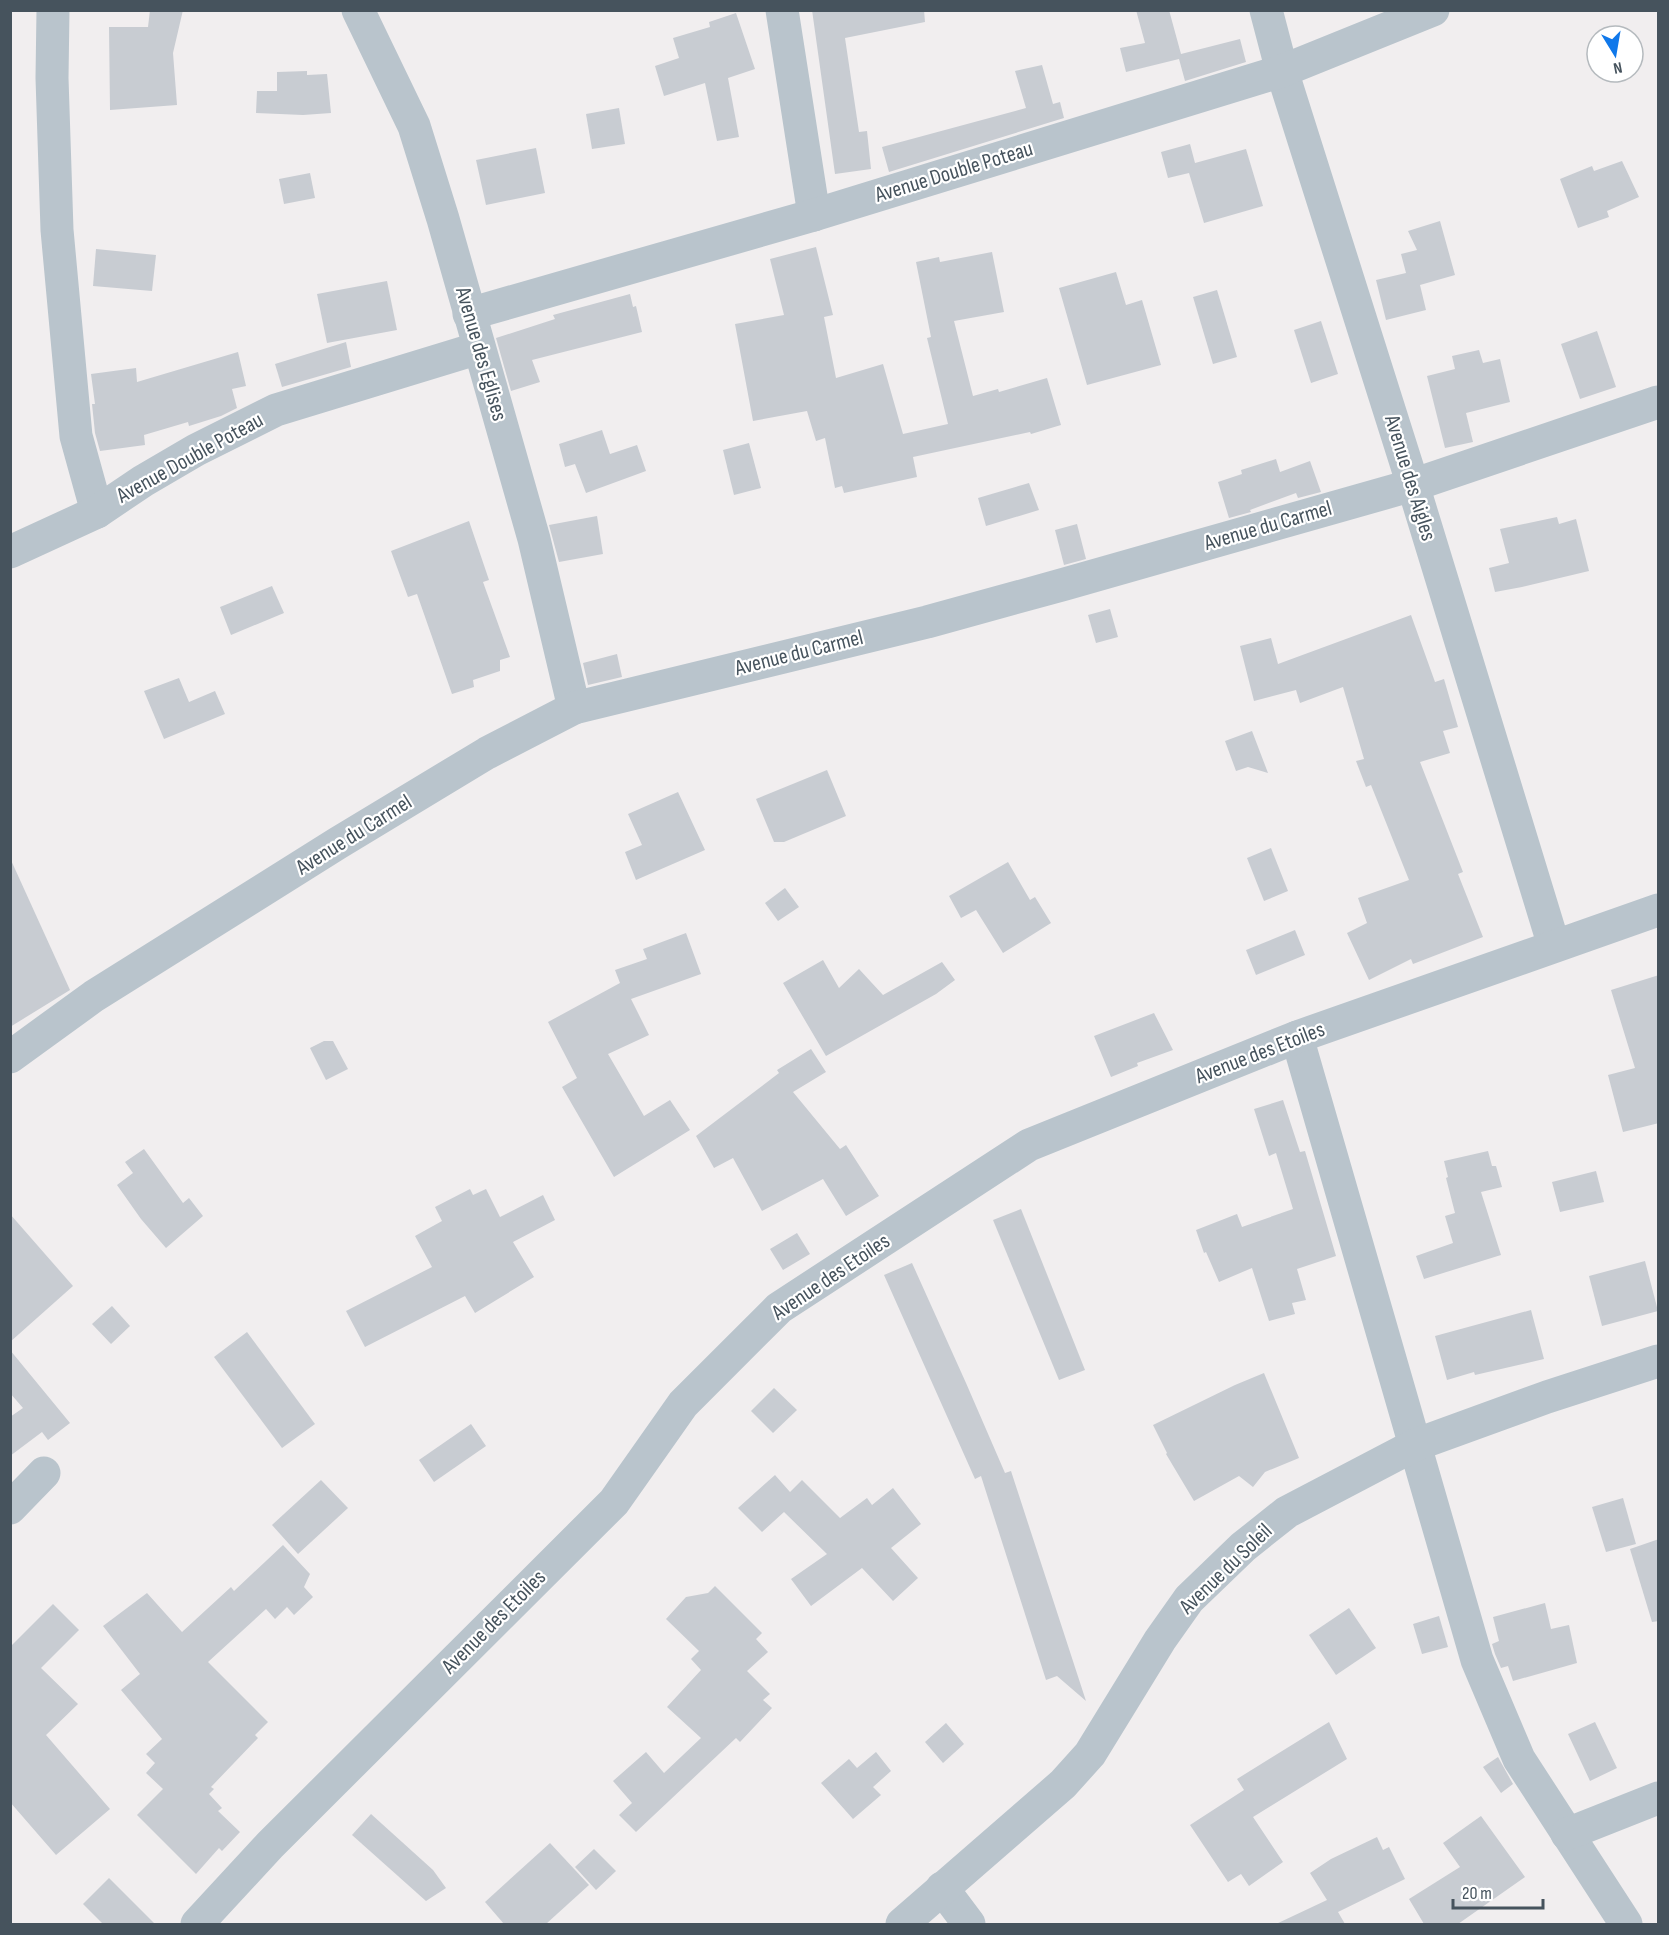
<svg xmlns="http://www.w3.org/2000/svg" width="1669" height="1935" font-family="'Sofia Sans Condensed',sans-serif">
	<rect width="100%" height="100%" fill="#f1eeef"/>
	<g fill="#c8ccd2">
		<polygon points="150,10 183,10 173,53 177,105 110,110 109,27 148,27"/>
		<polygon points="812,10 924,10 925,22 845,38 859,132 867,131 871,169 835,174"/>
		<polygon points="1136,10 1169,10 1181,54 1240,39 1246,62 1185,81 1179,59 1126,72 1120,48 1145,43"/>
		<polygon points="736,13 755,69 728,78 739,137 717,141 705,83 664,96 655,66 679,58 673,38 710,27 709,22"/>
		<polygon points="1042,65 1053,104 1060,102 1064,118 889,172 882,147 1026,108 1015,71"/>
		<polygon points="307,71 307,75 327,74 331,113 303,115 256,113 257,91 277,91 277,72"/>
		<polygon points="619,108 625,144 592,149 586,114"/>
		<polygon points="1190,144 1195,163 1246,149 1263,206 1204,223 1189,173 1168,178 1161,152"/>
		<polygon points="536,148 545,193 486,205 476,160"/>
		<polygon points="1622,161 1639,197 1607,211 1609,217 1578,228 1560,179 1592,166 1594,171"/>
		<polygon points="310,173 315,198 284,204 279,179"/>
		<polygon points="1440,221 1455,275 1420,285 1426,310 1386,320 1376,280 1406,273 1401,254 1417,250 1408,231"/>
		<polygon points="816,247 833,315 824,317 836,378 883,364 903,434 948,424 927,338 931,337 916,262 939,257 940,262 992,252 1004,312 954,321 973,396 998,389 999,392 1047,378 1061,425 1031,434 1030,432 913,457 917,477 844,493 842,486 835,488 825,438 816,441 807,411 753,421 735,324 784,315 770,259"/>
		<polygon points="96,249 156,255 152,291 93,286"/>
		<polygon points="1116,272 1126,305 1142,300 1161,365 1087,385 1059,288"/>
		<polygon points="387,281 397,330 327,343 317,294"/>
		<polygon points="1217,290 1237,357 1213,364 1193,297"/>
		<polygon points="630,294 633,307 636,306 642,332 532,360 540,382 511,391 496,338 555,319 553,315"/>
		<polygon points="1321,321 1338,374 1311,383 1294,330"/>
		<polygon points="1597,331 1616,387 1580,399 1561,344"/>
		<polygon points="346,342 351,367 282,387 275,364"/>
		<polygon points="1479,350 1483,363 1500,359 1510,402 1466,413 1473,442 1445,448 1427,376 1455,369 1452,356"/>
		<polygon points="238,352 246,386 232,389 237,408 221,416 189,426 188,422 144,435 145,445 100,451 95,433 92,404 95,404 91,374 136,368 137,382"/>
		<polygon points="602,430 610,454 637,445 646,471 586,493 575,464 565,467 559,444"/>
		<polygon points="749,443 761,488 734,495 723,450"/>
		<polygon points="1276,459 1280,472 1310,461 1321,492 1298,498 1296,493 1250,510 1251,512 1229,518 1218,482 1242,474 1241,470"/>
		<polygon points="1029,483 1039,510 986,526 978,498"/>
		<polygon points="597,516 603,554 559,562 549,525"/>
		<polygon points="1557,517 1559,524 1576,519 1589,571 1522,587 1495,592 1489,568 1509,563 1500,529"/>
		<polygon points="469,521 489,580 483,582 510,657 500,660 500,671 473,680 474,687 452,694 417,594 408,597 391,551"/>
		<polygon points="1077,524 1086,559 1064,565 1055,530"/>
		<polygon points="272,586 284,613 231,635 220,607"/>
		<polygon points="1110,609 1118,637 1096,643 1088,615"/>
		<polygon points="1411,615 1435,682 1444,679 1458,727 1443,731 1450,753 1420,762 1463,872 1458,874 1483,937 1413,964 1411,959 1369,980 1347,933 1367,923 1358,898 1409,880 1371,785 1366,787 1356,761 1364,759 1343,687 1300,703 1296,690 1254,701 1240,646 1271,638 1278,664"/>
		<polygon points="617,654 622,677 588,685 583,663"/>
		<polygon points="179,678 189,702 215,691 225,714 164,739 144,691"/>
		<polygon points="1252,731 1268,773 1248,767 1236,771 1225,741"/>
		<polygon points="827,770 846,816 784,842 774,842 756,799"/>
		<polygon points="678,792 705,850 636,880 625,852 642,845 628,814"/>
		<polygon points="1271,848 1288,891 1264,901 1247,858"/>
		<polygon points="10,858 70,990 10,1027"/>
		<polygon points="1008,862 1030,900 1035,897 1051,923 1003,953 976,910 961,918 949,896"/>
		<polygon points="785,888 799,907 778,921 765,903"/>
		<polygon points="1295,930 1305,955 1256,975 1246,950"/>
		<polygon points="686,933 701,974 631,999 649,1035 608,1054 644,1116 670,1100 690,1130 614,1177 562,1087 577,1078 548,1022 620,983 615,970 647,959 643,949"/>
		<polygon points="823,960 839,988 859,969 883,995 942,962 955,980 936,994 826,1056 783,983"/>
		<polygon points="1659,975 1659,1123 1623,1132 1608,1075 1635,1068 1611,990"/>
		<polygon points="1154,1013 1173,1050 1137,1063 1138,1066 1111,1077 1094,1036"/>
		<polygon points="324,1041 333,1041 348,1069 326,1080 310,1048"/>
		<polygon points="811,1049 826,1072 793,1092 840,1149 846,1145 879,1196 846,1216 823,1179 762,1211 733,1158 714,1168 696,1136 779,1073 777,1070"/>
		<polygon points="1283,1100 1300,1152 1305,1151 1336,1256 1297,1269 1306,1300 1292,1303 1295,1314 1269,1321 1252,1268 1219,1282 1206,1252 1204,1253 1196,1230 1237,1214 1242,1227 1293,1209 1276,1153 1269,1156 1254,1109"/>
		<polygon points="144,1149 183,1203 189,1198 203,1216 166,1248 141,1219 117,1185 133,1173 125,1162"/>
		<polygon points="1488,1151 1492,1166 1496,1166 1502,1187 1481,1192 1501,1255 1424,1279 1416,1256 1453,1243 1445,1216 1455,1213 1446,1178 1448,1177 1444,1161"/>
		<polygon points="1596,1171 1604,1202 1560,1212 1552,1182"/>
		<polygon points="470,1189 473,1195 486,1189 500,1217 543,1195 555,1220 513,1242 534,1277 475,1313 465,1296 365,1347 346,1311 432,1267 415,1236 442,1221 435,1207"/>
		<polygon points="1021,1209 1085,1370 1059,1380 993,1220"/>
		<polygon points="10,1214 73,1286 10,1342"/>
		<polygon points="797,1233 810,1254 783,1270 770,1249"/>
		<polygon points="1645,1261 1658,1311 1602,1326 1589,1276"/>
		<polygon points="912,1263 966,1383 1005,1473 1011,1471 1086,1701 1057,1676 1046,1680 981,1476 975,1479 884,1275"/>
		<polygon points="112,1306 130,1326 111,1344 92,1324"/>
		<polygon points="1531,1310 1544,1359 1475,1375 1474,1372 1447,1380 1435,1336"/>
		<polygon points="247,1332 315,1424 282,1448 214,1357"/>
		<polygon points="10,1350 70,1423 48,1440 42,1432 10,1456 10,1417 23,1408 10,1393"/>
		<polygon points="1264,1373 1299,1458 1265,1472 1253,1487 1239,1476 1194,1501 1166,1454 1167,1453 1153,1425 1235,1385"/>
		<polygon points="774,1388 797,1410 773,1433 751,1411"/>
		<polygon points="471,1424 486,1446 434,1482 419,1460"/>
		<polygon points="775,1475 790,1492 802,1480 840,1518 867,1498 872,1505 893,1488 921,1524 891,1548 918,1578 893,1601 862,1568 811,1606 791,1579 827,1554 784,1512 762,1532 738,1508"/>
		<polygon points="321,1480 348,1508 298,1554 272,1525"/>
		<polygon points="1623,1498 1636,1544 1606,1552 1592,1507"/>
		<polygon points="1659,1539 1659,1621 1652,1622 1630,1549"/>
		<polygon points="283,1545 310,1574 304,1587 313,1597 294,1615 287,1607 275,1619 266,1609 208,1662 268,1722 255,1735 258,1738 211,1787 214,1789 209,1794 222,1808 218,1811 240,1832 222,1851 219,1848 196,1874 137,1815 163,1789 146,1773 155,1763 146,1754 162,1739 121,1690 140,1674 103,1626 147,1593 182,1632 231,1587 234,1591"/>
		<polygon points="715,1586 762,1633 756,1639 768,1652 747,1671 770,1694 763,1700 772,1708 740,1742 736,1738 636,1832 619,1815 632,1803 613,1781 646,1752 664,1773 701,1738 667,1707 701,1670 691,1659 699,1651 666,1619 686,1597 708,1593"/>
		<polygon points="1545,1603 1551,1629 1569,1625 1577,1663 1513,1681 1508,1666 1501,1668 1495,1654 1492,1644 1499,1641 1493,1617"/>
		<polygon points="53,1604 79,1630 41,1668 78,1704 46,1735 110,1809 56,1855 10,1802 10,1647"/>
		<polygon points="1349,1608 1376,1648 1336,1675 1309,1635"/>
		<polygon points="1439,1616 1448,1647 1422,1654 1413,1624"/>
		<polygon points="1329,1722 1347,1759 1253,1817 1283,1862 1249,1886 1241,1874 1228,1882 1190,1825 1244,1790 1237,1779"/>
		<polygon points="1595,1722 1617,1768 1590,1781 1568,1734"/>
		<polygon points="946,1723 964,1744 943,1763 925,1742"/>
		<polygon points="876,1752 891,1771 873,1787 881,1795 853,1819 821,1783 849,1759 857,1768"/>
		<polygon points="1498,1757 1513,1784 1501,1793 1483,1767"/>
		<polygon points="371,1814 433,1870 446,1888 426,1901 352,1835"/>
		<polygon points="1481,1816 1525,1877 1458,1924 1424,1924 1409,1899 1460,1867 1443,1843"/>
		<polygon points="1377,1837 1383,1850 1389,1847 1405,1879 1338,1912 1345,1924 1276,1924 1327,1900 1310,1873 1331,1859"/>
		<polygon points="550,1843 589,1885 546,1924 504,1924 485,1902"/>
		<polygon points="594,1849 616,1871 596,1890 575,1867"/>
		<polygon points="109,1878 155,1924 103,1924 83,1904"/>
	</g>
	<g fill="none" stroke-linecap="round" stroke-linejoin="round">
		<g stroke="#b9c4cc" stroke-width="33">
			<polyline points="53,10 52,78 57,230 76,436 97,512"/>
			<polyline points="358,10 414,126 443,219 534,539 574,708"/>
			<polyline points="782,10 814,215"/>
			<polyline points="1266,10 1282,71 1413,485 1554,946"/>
			<polyline points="469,314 814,215 1282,71 1433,10"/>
			<polyline points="10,552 97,512 143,481 196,450 276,410 479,348"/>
			<polyline points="1297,1037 1477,1660 1519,1759 1626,1924"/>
			<polyline points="10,1057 94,996 338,843 487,753 574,708 927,622 1065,584 1413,485 1658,402"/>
			<polyline points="10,1508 44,1473"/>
			<polyline points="1567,1834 1658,1798"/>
			<polyline points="942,1888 969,1924"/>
			<polyline points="197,1924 270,1845 614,1502 683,1404 779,1308 1029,1145 1297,1037 1658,910"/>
			<polyline points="902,1924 1063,1784 1090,1754 1160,1640 1189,1599 1243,1547 1287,1512 1415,1445 1547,1397 1658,1361"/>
		</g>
	</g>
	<g text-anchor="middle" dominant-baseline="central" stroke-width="4.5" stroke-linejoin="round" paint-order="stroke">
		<g font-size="22" fill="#46535d" stroke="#fff">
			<text transform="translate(954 172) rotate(-17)">Avenue Double Poteau</text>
			<text transform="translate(481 354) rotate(74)">Avenue des Eglises</text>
			<text transform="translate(190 458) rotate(-29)">Avenue Double Poteau</text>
			<text transform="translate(1410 478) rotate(73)">Avenue des Aigles</text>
			<text transform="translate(1268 526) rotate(-16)">Avenue du Carmel</text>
			<text transform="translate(799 653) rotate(-14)">Avenue du Carmel</text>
			<text transform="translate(354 835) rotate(-32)">Avenue du Carmel</text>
			<text transform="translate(1260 1053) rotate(-21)">Avenue des Etoiles</text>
			<text transform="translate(831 1277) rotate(-34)">Avenue des Etoiles</text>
			<text transform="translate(1226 1569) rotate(-44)">Avenue du Soleil</text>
			<text transform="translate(494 1622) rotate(-45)">Avenue des Etoiles</text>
		</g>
	</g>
	<rect width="1669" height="1935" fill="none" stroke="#46535d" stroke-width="24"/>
	<g transform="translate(1615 54) rotate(169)"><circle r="28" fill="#ffffff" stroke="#b5babe" stroke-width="1.5"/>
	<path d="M0-4.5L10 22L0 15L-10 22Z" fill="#1078ea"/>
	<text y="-9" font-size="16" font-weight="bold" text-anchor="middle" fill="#46535d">N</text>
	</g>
	<path d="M1453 1899v9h90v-9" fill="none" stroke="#46535d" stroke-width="3"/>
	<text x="1462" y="1899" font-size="18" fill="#46535d" stroke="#ffffff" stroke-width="4.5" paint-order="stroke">20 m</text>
</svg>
